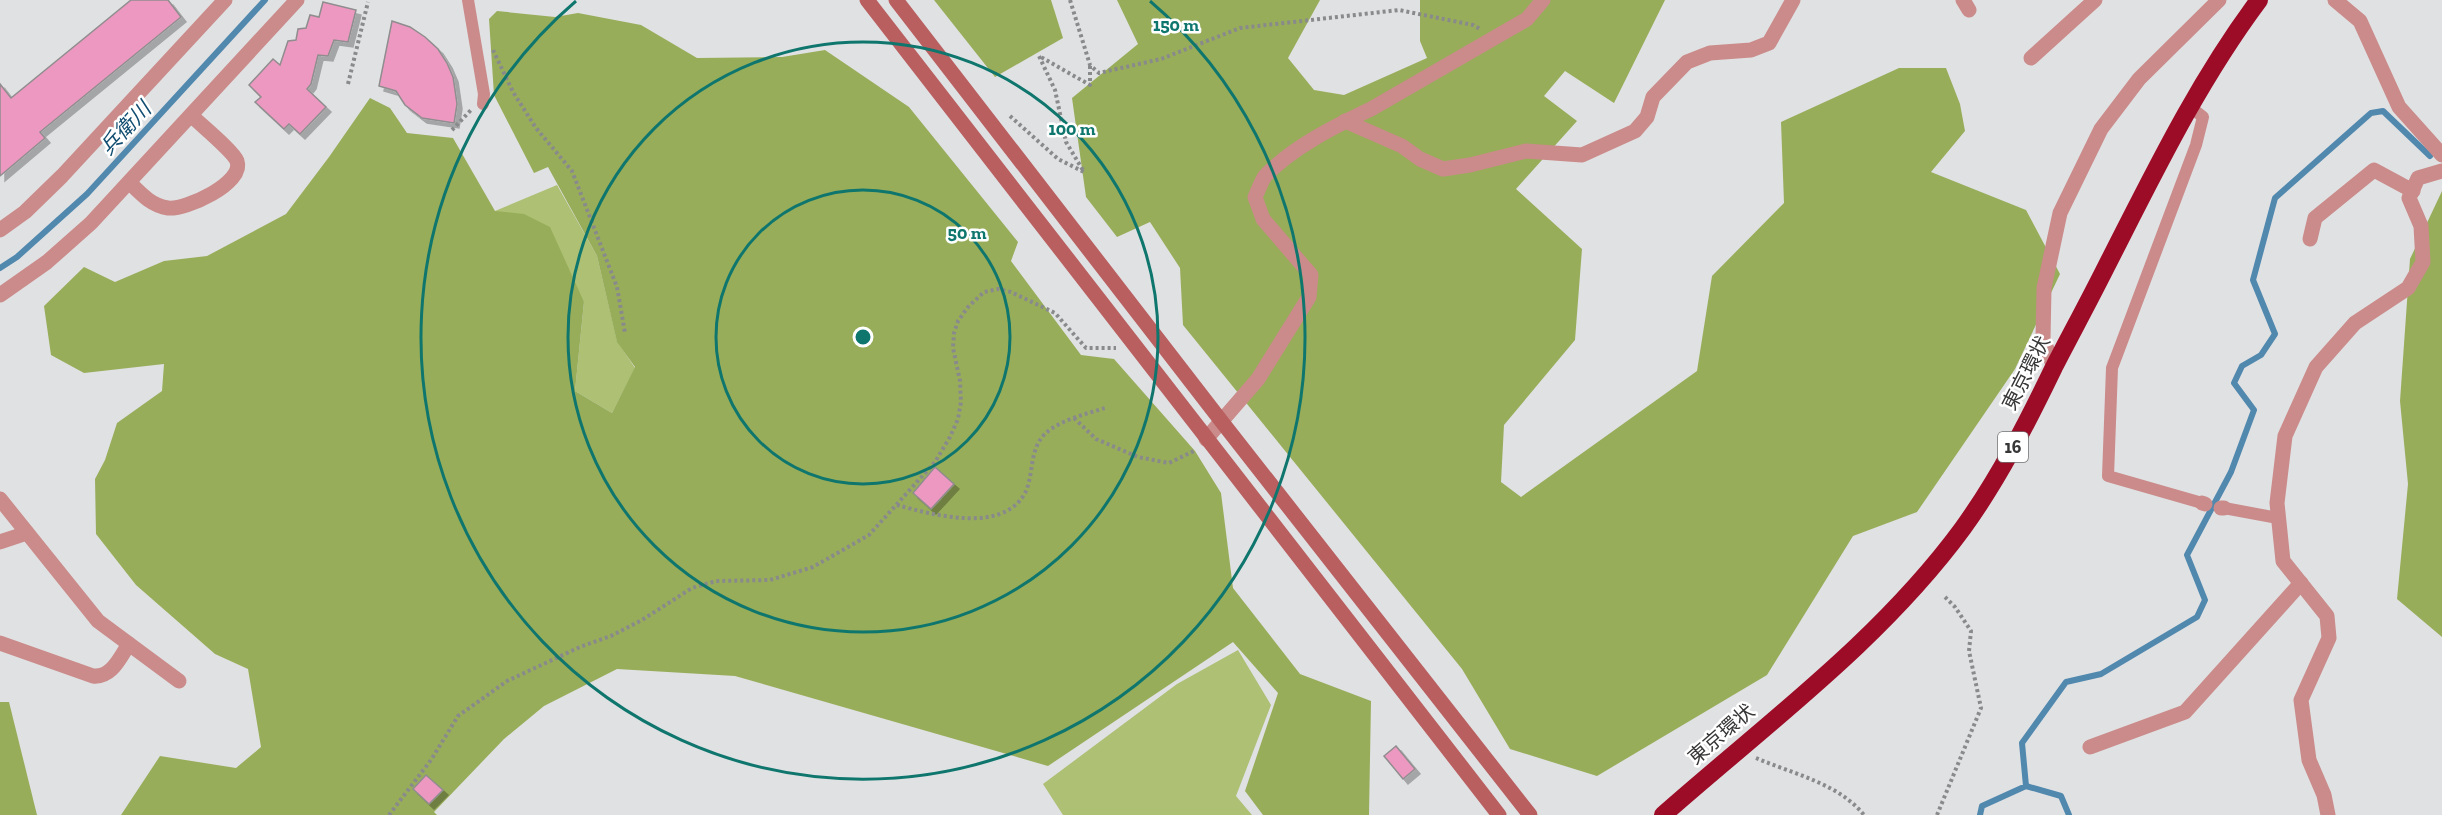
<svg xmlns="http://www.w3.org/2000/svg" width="2442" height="815" font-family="'Zilla Slab','Noto Sans JP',serif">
	<defs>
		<filter id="shadow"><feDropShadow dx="5" dy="5" stdDeviation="0" flood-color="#0004"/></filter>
	</defs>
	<rect width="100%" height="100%" fill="#e0e1e3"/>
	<g fill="#adc074">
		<polygon points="557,185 597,256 617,341 635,368 612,413 575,391 584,302 495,211"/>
		<polygon points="1238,650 1271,705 1236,796 1252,815 1063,815 1043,784 1177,684"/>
	</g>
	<g fill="#98ad5a">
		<polygon points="934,0 1051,0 1063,38 995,77"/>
		<polygon points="1117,0 1320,0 1288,58 1314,90 1344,95 1427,58 1420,41 1420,0 1665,0 1614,103 1565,71 1544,96 1577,121 1516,189 1582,249 1575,340 1504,425 1501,482 1521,497 1697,371 1712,276 1784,203 1781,122 1899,68 1946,68 1960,104 1965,131 1931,172 2026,210 2060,274 2015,369 1917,512 1853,536 1767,675 1597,776 1510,749 1462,669 1183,325 1180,268 1150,222 1117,237 1086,197 1072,98 1138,44"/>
		<polygon points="497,11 555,17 578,13 641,25 697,58 782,57 825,50 909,107 1018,242 1011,261 1081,355 1114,359 1195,451 1221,493 1233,588 1300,674 1371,701 1369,815 1263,815 1245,791 1278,693 1233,642 1048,766 735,676 617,669 544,706 504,739 434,812 437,815 121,815 160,756 236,768 261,747 248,669 215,654 136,585 96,534 95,479 105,460 117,423 162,391 164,364 84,373 51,355 44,306 84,267 115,282 164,261 207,256 286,214 329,157 370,98 390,108 407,133 453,138 495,211 524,214 550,227 584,302 575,391 612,413 635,367 617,342 597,256 548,167 534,173 494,95 489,19"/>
		<polygon points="2442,191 2442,637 2397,599 2408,484 2400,401 2410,259"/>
		<polygon points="0,702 9,702 37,815 0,815"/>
	</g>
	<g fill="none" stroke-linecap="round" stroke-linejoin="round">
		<g stroke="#5188ae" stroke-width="6">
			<polyline points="0,268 17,257 87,194 265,0"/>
			<polyline points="2026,786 2061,796 2069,815"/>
			<polyline points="1980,815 1982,806 2026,786 2022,743 2066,682 2101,674 2197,617 2205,600 2187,555 2231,472 2254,410 2234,383 2242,366 2261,355 2275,334 2253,280 2275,198 2371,113 2383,111 2430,156"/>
		</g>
	</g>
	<g fill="#ec98c0" stroke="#908d8e" stroke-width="1.5" filter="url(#shadow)">
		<polygon points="131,0 168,0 181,17 40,132 45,138 0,176 0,84 11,98"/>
		<polygon points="323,2 356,10 348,42 334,40 328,56 318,55 311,84 307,89 326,107 300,134 289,124 284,129 255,102 261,97 249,85 273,59 280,65 288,41 296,40 298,29 306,28 310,15 319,17"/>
		<polygon points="392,21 410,27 425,37 438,49 447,63 453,77 455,90 457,104 454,123 422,118 405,105 396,91 379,86"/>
		<polygon points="935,467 954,484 931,509 913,493"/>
		<polygon points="1396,746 1415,769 1403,779 1384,756"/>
		<polygon points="426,775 443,790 429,804 413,789"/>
	</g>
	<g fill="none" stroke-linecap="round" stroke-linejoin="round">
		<g stroke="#898a8b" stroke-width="4" stroke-dasharray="3 3" stroke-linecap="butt">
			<polyline points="1070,0 1090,65 1099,73 1161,59 1240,28 1399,10 1473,25 1480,29"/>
			<polyline points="493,50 513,92 536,128 572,171 617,287 625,333"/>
			<polyline points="348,84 368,2"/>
			<polyline points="1010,116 1058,159 1084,172 1066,142 1055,90 1039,56 1090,85 1090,66"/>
			<polyline points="452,130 471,110"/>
			<polyline points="1074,418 1096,439 1138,457 1169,463 1196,450"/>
			<path d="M897,505C933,515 1003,534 1025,493C1033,477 1030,455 1040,440C1051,422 1086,414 1105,408"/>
			<path d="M1756,758C1793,774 1838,783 1864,815"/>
			<polyline points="389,815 431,760 458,716 507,681 580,647 611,636 642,620 692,588 716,581 770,580 813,567 869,535 935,462 950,437 958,419 961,402 960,381 953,348 954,333 958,321 968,307 984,292 998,289 1011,292 1055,313 1086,348 1116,348"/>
			<polyline points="1937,815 1981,708 1969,651 1971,631 1955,607 1944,596"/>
		</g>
		<g stroke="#ca8b8a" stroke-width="12">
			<polyline points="468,0 484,94 483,104"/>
			<polyline points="2189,106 2203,117 2196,145 2112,368 2108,476 2202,503"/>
			<polyline points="2224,508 2278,518"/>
		</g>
		<g stroke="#ca8b8a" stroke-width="15">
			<polyline points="1963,0 1969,10"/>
			<polyline points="2335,0 2360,21 2399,107 2442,155"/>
			<polyline points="2031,58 2095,0"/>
			<polyline points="1345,121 1402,146 1420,159 1443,169 1470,165 1526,151 1582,155 1635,131 1647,117 1653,97 1687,62 1710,53 1751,50 1769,43 1793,0"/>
			<path d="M130,183C141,194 152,206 168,208C186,210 245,183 237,161C233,151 201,125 192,116"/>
			<polyline points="0,230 25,212 62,176 225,0"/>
			<polyline points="2310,239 2315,218 2374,170 2413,191"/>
			<polyline points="0,295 47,262 91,223 297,0"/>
			<polyline points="2054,367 2043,339 2044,288 2060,213 2101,129 2139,79 2219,0"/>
			<path d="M1206,439L1258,379L1309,297L1311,275L1263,219L1255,197C1258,191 1261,182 1265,176C1293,147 1335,126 1371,109L1527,19L1543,0"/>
			<path d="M0,499L98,621L129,644C120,657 112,678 93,676L0,643"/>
			<polyline points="2202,503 2205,504"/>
			<polyline points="2221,508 2224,508"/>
			<polyline points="0,542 27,533"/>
			<polyline points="129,644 179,681"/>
			<polyline points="2090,747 2185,712 2301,583"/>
			<polyline points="2328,815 2324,795 2309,760 2301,700 2329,638 2327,616 2283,561 2277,503 2285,436 2316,367 2355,323 2408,288 2423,262 2421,226 2409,198 2418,178 2442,171"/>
		</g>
		<g stroke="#b95f60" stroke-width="15">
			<polyline points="867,0 1499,815"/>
			<polyline points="896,0 1222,422 1530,815"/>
		</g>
		<path stroke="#9c0c27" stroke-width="18" d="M1663,815C1766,724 1881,640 1963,528C1999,478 2027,423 2054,367C2071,334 2089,301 2106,267C2153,175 2197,83 2259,0"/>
	</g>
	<g fill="none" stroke="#0f766e" stroke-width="3">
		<circle cx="863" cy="337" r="147"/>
		<circle cx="863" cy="337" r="295"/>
		<path d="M1150 1A442 442 0 1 1 576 1"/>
	</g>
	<g text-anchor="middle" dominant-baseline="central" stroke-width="5" stroke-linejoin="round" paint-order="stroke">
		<rect fill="#fff" stroke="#737374" stroke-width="1.5" x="1998" y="432" width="30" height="30" rx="4.5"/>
		<g font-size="18" font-weight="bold" fill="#373738">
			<text x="2013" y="447">16</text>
		</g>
		<g font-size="20" fill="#373738" stroke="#fff">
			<text transform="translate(2026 373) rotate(-63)">東京環状</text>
			<text transform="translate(1721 734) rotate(-41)">東京環状</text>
		</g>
		<g font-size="21" font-style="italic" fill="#124e72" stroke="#fff">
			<text transform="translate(125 128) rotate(-47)">兵衛川</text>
		</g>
	</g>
	<circle cx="863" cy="337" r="9" fill="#0f766e" stroke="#fff" stroke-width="3"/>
	<g font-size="18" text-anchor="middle" font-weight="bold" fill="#0f766e" stroke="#fff" stroke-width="5" stroke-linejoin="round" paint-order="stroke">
		<text x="1176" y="31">150 m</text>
		<text x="1072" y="135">100 m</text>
		<text x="967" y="239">50 m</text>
	</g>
</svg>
